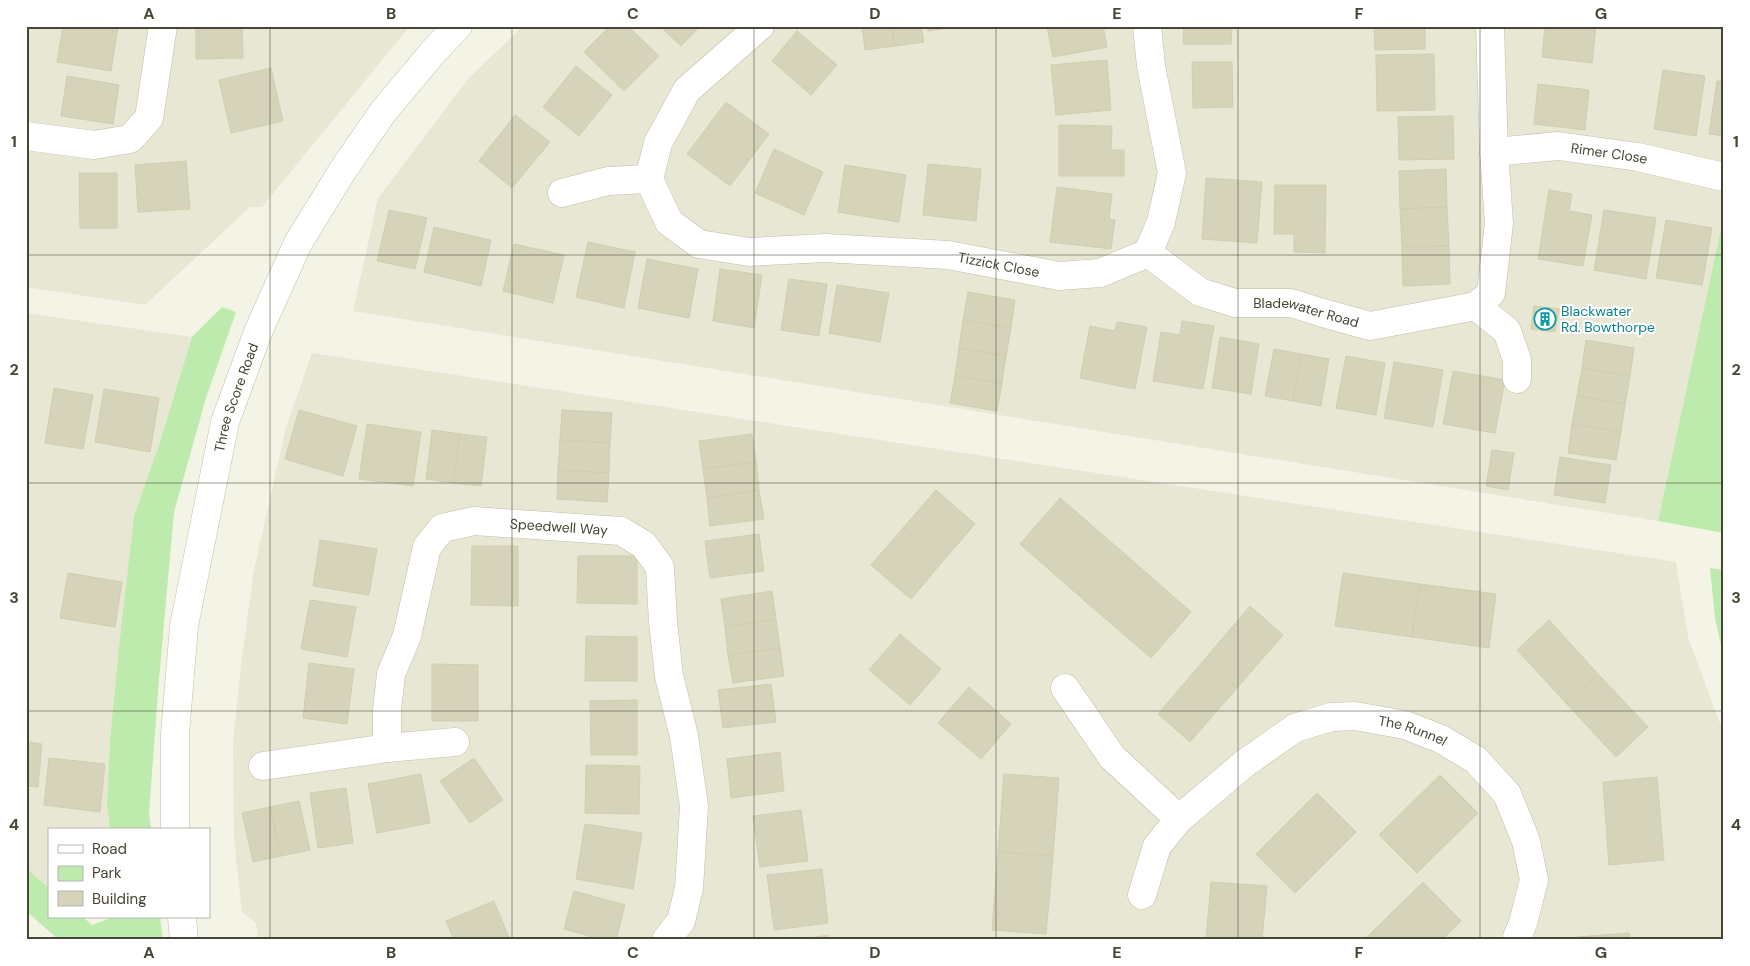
<svg xmlns="http://www.w3.org/2000/svg" width="1750" height="966" font-family="'DM Sans',sans-serif">
	<rect width="100%" height="100%" fill="#f4f4e6"/>
	<g fill="#e8e7d4">
		<polygon points="26,26 410,26 262,207 250,207 145,305 26,287"/>
		<polygon points="523,26 1724,26 1724,215 1658,521 353,311 378,198 468,79"/>
		<polygon points="26,313 192,337 159,445 134,516 119,646 110,740 107,804 110,830 49,830 49,888 26,868"/>
		<polygon points="312,353 1676,562 1688,637 1724,734 1724,940 258,940 256,923 242,912 234,841 233,743 241,666 253,575 286,427"/>
	</g>
	<g fill="#bdeaad">
		<polygon points="1724,215 1724,533 1658,521"/>
		<polygon points="222,307 236,312 206,398 174,512 159,679 149,813 151,830 110,830 107,804 110,740 119,646 134,516 159,445 192,337"/>
		<polygon points="1710,568 1724,570 1724,659 1715,618"/>
		<polygon points="26,868 49,888 49,917 83,917 92,925 113,917 160,917 163,940 59,940 26,911"/>
	</g>
	<g fill="#d6d3bb" stroke="#d1cdae">
		<polygon points="63,26 118,26 111,71 57,62"/>
		<polygon points="196,26 242,26 243,58 196,59"/>
		<polygon points="610,26 628,26 659,56 624,91 584,52"/>
		<polygon points="660,26 700,26 681,46"/>
		<polygon points="862,26 892,26 895,46 865,50"/>
		<polygon points="892,26 921,26 924,42 895,46"/>
		<polygon points="927,26 961,26 928,31"/>
		<polygon points="1047,26 1103,26 1107,47 1053,57"/>
		<polygon points="1184,26 1232,26 1231,44 1183,44"/>
		<polygon points="1374,26 1425,26 1425,49 1375,50"/>
		<polygon points="1545,26 1596,26 1592,63 1542,57"/>
		<polygon points="797,31 837,65 811,95 772,61"/>
		<polygon points="1434,54 1435,110 1377,111 1376,55"/>
		<polygon points="1107,60 1111,110 1056,115 1051,65"/>
		<polygon points="1192,62 1232,62 1233,107 1193,108"/>
		<polygon points="576,66 612,95 579,136 543,107"/>
		<polygon points="271,68 283,121 231,133 219,80"/>
		<polygon points="1663,70 1705,76 1696,136 1654,129"/>
		<polygon points="67,76 119,85 113,124 61,116"/>
		<polygon points="1717,81 1724,82 1724,136 1709,134"/>
		<polygon points="1538,84 1589,90 1585,130 1534,124"/>
		<polygon points="726,102 769,134 730,186 687,154"/>
		<polygon points="515,115 550,142 512,188 479,161"/>
		<polygon points="1453,116 1454,159 1399,160 1398,117"/>
		<polygon points="1059,125 1112,126 1111,150 1124,150 1124,176 1059,176"/>
		<polygon points="774,149 823,172 804,215 755,193"/>
		<polygon points="186,161 190,209 138,212 135,165"/>
		<polygon points="928,164 981,169 976,221 923,215"/>
		<polygon points="845,165 906,175 899,222 838,212"/>
		<polygon points="1446,169 1447,207 1400,209 1399,171"/>
		<polygon points="79,173 117,173 117,228 80,228"/>
		<polygon points="1206,178 1262,182 1257,243 1202,239"/>
		<polygon points="1275,185 1326,185 1325,253 1294,252 1294,234 1274,234"/>
		<polygon points="1057,187 1112,194 1109,219 1115,220 1111,249 1050,242"/>
		<polygon points="1549,190 1572,194 1569,211 1592,215 1583,266 1538,259"/>
		<polygon points="1447,207 1449,246 1402,247 1400,209"/>
		<polygon points="389,210 427,218 415,269 377,261"/>
		<polygon points="1604,210 1656,218 1646,279 1594,270"/>
		<polygon points="1666,220 1712,228 1702,285 1656,278"/>
		<polygon points="434,227 491,240 481,286 424,272"/>
		<polygon points="588,242 635,252 624,308 576,297"/>
		<polygon points="514,244 564,255 553,303 503,291"/>
		<polygon points="1449,246 1450,284 1403,286 1402,247"/>
		<polygon points="647,259 698,269 689,318 638,308"/>
		<polygon points="720,269 762,275 754,328 713,321"/>
		<polygon points="789,279 827,284 819,336 781,330"/>
		<polygon points="837,285 889,293 880,342 829,333"/>
		<polygon points="968,292 1015,300 1011,328 963,320"/>
		<polygon points="1534,306 1559,309 1555,332 1531,329"/>
		<polygon points="963,320 1011,328 1006,356 959,348"/>
		<polygon points="1182,321 1214,326 1203,389 1153,381 1161,332 1180,335"/>
		<polygon points="1117,322 1147,327 1135,389 1080,378 1090,326 1115,331"/>
		<polygon points="1220,337 1259,344 1251,394 1212,388"/>
		<polygon points="1586,340 1634,348 1630,376 1582,368"/>
		<polygon points="959,348 1006,356 1002,383 955,376"/>
		<polygon points="1274,349 1301,354 1293,401 1265,396"/>
		<polygon points="1301,354 1329,359 1321,406 1293,401"/>
		<polygon points="1346,356 1385,363 1376,415 1336,408"/>
		<polygon points="1394,362 1443,370 1433,427 1384,418"/>
		<polygon points="1582,368 1630,376 1625,404 1577,396"/>
		<polygon points="1453,371 1505,380 1495,433 1443,424"/>
		<polygon points="955,376 1002,383 997,411 950,403"/>
		<polygon points="54,388 93,395 83,449 45,443"/>
		<polygon points="104,389 159,398 150,452 95,442"/>
		<polygon points="1577,396 1625,404 1621,432 1572,424"/>
		<polygon points="299,410 357,426 343,476 285,459"/>
		<polygon points="562,410 612,413 610,443 560,440"/>
		<polygon points="367,424 421,432 413,486 359,479"/>
		<polygon points="1572,424 1621,432 1616,460 1568,453"/>
		<polygon points="432,430 460,434 453,483 426,479"/>
		<polygon points="460,434 487,437 481,486 453,483"/>
		<polygon points="752,434 756,462 703,469 699,441"/>
		<polygon points="560,440 610,443 609,473 558,470"/>
		<polygon points="1492,450 1514,453 1508,490 1486,486"/>
		<polygon points="1560,457 1611,465 1605,503 1554,495"/>
		<polygon points="756,462 759,490 707,498 703,469"/>
		<polygon points="558,470 609,473 607,502 557,499"/>
		<polygon points="759,490 764,519 710,526 707,498"/>
		<polygon points="936,490 975,524 943,561 903,528"/>
		<polygon points="1060,498 1126,555 1085,601 1020,544"/>
		<polygon points="903,528 943,561 911,599 871,565"/>
		<polygon points="759,534 764,571 710,578 705,541"/>
		<polygon points="320,540 377,549 369,595 313,586"/>
		<polygon points="472,546 518,546 518,606 471,605"/>
		<polygon points="1126,555 1191,612 1151,658 1085,601"/>
		<polygon points="578,556 637,556 637,604 577,603"/>
		<polygon points="68,573 122,582 115,627 60,618"/>
		<polygon points="1343,573 1420,584 1412,637 1335,626"/>
		<polygon points="1420,584 1496,594 1489,648 1412,637"/>
		<polygon points="772,591 776,619 725,627 721,599"/>
		<polygon points="310,600 356,607 347,657 301,649"/>
		<polygon points="1250,606 1283,635 1237,688 1204,660"/>
		<polygon points="776,619 780,648 728,655 725,627"/>
		<polygon points="1549,620 1598,674 1566,703 1517,650"/>
		<polygon points="900,634 941,669 910,705 869,670"/>
		<polygon points="586,636 637,637 637,681 585,681"/>
		<polygon points="780,648 784,676 733,683 728,655"/>
		<polygon points="1204,660 1237,688 1190,742 1158,714"/>
		<polygon points="309,663 354,669 347,724 303,718"/>
		<polygon points="432,664 478,665 478,721 432,721"/>
		<polygon points="1598,674 1648,727 1616,757 1566,703"/>
		<polygon points="771,684 776,722 723,728 718,690"/>
		<polygon points="969,687 1011,724 981,759 938,723"/>
		<polygon points="637,700 637,755 591,755 590,701"/>
		<polygon points="26,742 42,744 38,787 26,786"/>
		<polygon points="780,752 784,791 731,798 727,759"/>
		<polygon points="49,758 105,764 100,812 44,805"/>
		<polygon points="474,758 503,800 470,823 440,781"/>
		<polygon points="586,765 640,766 639,814 585,813"/>
		<polygon points="421,774 430,823 377,833 368,784"/>
		<polygon points="1004,774 1059,778 1053,856 998,852"/>
		<polygon points="1440,775 1478,813 1417,873 1379,835"/>
		<polygon points="1657,777 1664,860 1609,865 1603,782"/>
		<polygon points="346,788 353,843 318,848 310,793"/>
		<polygon points="1317,793 1356,832 1295,893 1256,854"/>
		<polygon points="299,801 310,850 281,856 270,807"/>
		<polygon points="270,807 281,856 253,862 242,813"/>
		<polygon points="801,810 808,861 760,867 753,816"/>
		<polygon points="585,824 642,833 633,889 576,879"/>
		<polygon points="998,852 1053,856 1046,934 992,930"/>
		<polygon points="822,869 828,923 774,930 767,875"/>
		<polygon points="1211,882 1267,886 1262,940 1206,940"/>
		<polygon points="1423,882 1461,921 1442,940 1370,940 1367,937"/>
		<polygon points="574,891 625,905 616,940 603,940 564,929"/>
		<polygon points="494,901 510,940 454,940 446,921"/>
		<polygon points="1629,933 1630,940 1577,940 1577,937"/>
		<polygon points="828,935 829,940 800,940"/>
	</g>
	<g fill="none" stroke-linecap="round" stroke-linejoin="round">
		<g stroke="#c0bea8" stroke-width="29">
			<g id="minor">
				<path id="s1" d="M760,26L687,90L658,143L649,179L669,222L699,244L749,252L825,248L948,255L1059,276L1100,273L1148,253L1161,222L1172,173L1151,66L1147,26"/>
				<polyline points="26,136 94,145 130,139 149,118 163,26"/>
				<path id="s2" d="M1494,152L1558,146L1638,157L1724,177"/>
				<polyline points="562,193 608,181 649,179"/>
				<path id="s3" d="M1148,253L1200,292L1235,303H1291L1323,313L1370,326L1476,306L1491,293L1499,223L1494,152L1490,26"/>
				<polyline points="1476,306 1507,331 1517,360 1517,379"/>
				<polyline points="1065,688 1112,757 1179,819"/>
				<polyline points="387,748 455,742"/>
				<path id="s4" d="M263,766L387,748V710L391,674L407,636L427,547L442,528L474,521L621,531L644,545L660,567L663,622L669,676L684,736L694,806L689,888L681,921L666,940"/>
				<path id="s5" d="M175,830V734L184,626L225,422L258,332L298,243L343,170L383,112L434,51L458,26"/>
				<path id="s6" d="M1142,895L1157,846L1179,819L1244,764L1295,728L1331,717L1355,716L1405,725L1441,739L1476,760L1507,794L1526,841L1534,880L1523,923L1516,940"/>
				<polyline points="182,917 184,940"/>
			</g>
		</g>
		<use href="#minor" stroke="#fff" stroke-width="28"/>
	</g>
	<path fill="none" stroke="#474535" stroke-width="1" stroke-opacity="0.55" d="M270,26V940M512,26V940M754,26V940M996,26V940M1238,26V940M1480,26V940M26,255H1724M26,483H1724M26,711H1724"/>
	<defs>
		<g id="building-ring" transform="scale(1.125)"><circle r="9.5" fill="#fff" stroke="#0f9aa8" stroke-width="1.5"/><path d="M-4-6H4V6H1V3H-1V6H-4ZM-2.5-4.3h1.7v1.8h-1.7ZM.8-4.3h1.7v1.8H.8ZM-2.5-1h1.7V.8h-1.7ZM.8-1h1.7V.8H.8Z" fill="#0f9aa8"/></g>
	</defs>
	<g fill-rule="evenodd">
		<use href="#building-ring" x="1545" y="319"/>
	</g>
	<g text-anchor="middle" dominant-baseline="central" stroke-width="4" stroke-linejoin="round" paint-order="stroke">
		<g font-size="14" fill="#474535" stroke="#fff">
			<text stroke="none"><textPath href="#s2" startOffset="116">Rimer Close</textPath></text>
			<text stroke="none"><textPath href="#s1" startOffset="581">Tizzick Close</textPath></text>
			<text stroke="none"><textPath href="#s3" startOffset="174">Bladewater Road</textPath></text>
			<text stroke="none"><textPath href="#s5" startOffset="439">Three Score Road</textPath></text>
			<text stroke="none"><textPath href="#s4" startOffset="474">Speedwell Way</textPath></text>
			<text stroke="none"><textPath href="#s6" startOffset="355">The Runnel</textPath></text>
		</g>
		<g font-size="14" fill="#0d838f" stroke="#fff" text-anchor="start">
			<text x="1561" y="311">Blackwater<tspan x="1561" dy="16">Rd. Bowthorpe</tspan></text>
		</g>
	</g>
	<rect width="1750" height="966" fill="none" stroke="#ffffff" stroke-width="55"/>
	<rect x="48" y="828" width="162" height="90" fill="#ffffff" stroke="#b5b5ae"/>
	<rect x="58" y="845" width="25" height="8" fill="#ffffff" stroke="#b5b5ae"/>
	<text x="92" y="854" font-size="15" fill="#474535">Road</text>
	<rect x="58" y="866" width="25" height="15" fill="#bdeaad" stroke="#b5b5ae"/>
	<text x="92" y="878" font-size="15" fill="#474535">Park</text>
	<rect x="58" y="891" width="25" height="15" fill="#d6d3bb" stroke="#b5b5ae"/>
	<text x="92" y="904" font-size="15" fill="#474535">Building</text>
	<rect x="28" y="28" width="1694" height="910" fill="none" stroke="#474535" stroke-width="2"/>
	<g font-size="16" text-anchor="middle" font-weight="bold" fill="#474535">
		<text x="149" y="19">A</text>
		<text x="391" y="19">B</text>
		<text x="633" y="19">C</text>
		<text x="875" y="19">D</text>
		<text x="1117" y="19">E</text>
		<text x="1359" y="19">F</text>
		<text x="1601" y="19">G</text>
		<text x="14" y="147">1</text>
		<text x="1736" y="147">1</text>
		<text x="14" y="375">2</text>
		<text x="1736" y="375">2</text>
		<text x="14" y="603">3</text>
		<text x="1736" y="603">3</text>
		<text x="14" y="830">4</text>
		<text x="1736" y="830">4</text>
		<text x="149" y="958">A</text>
		<text x="391" y="958">B</text>
		<text x="633" y="958">C</text>
		<text x="875" y="958">D</text>
		<text x="1117" y="958">E</text>
		<text x="1359" y="958">F</text>
		<text x="1601" y="958">G</text>
	</g>
</svg>
